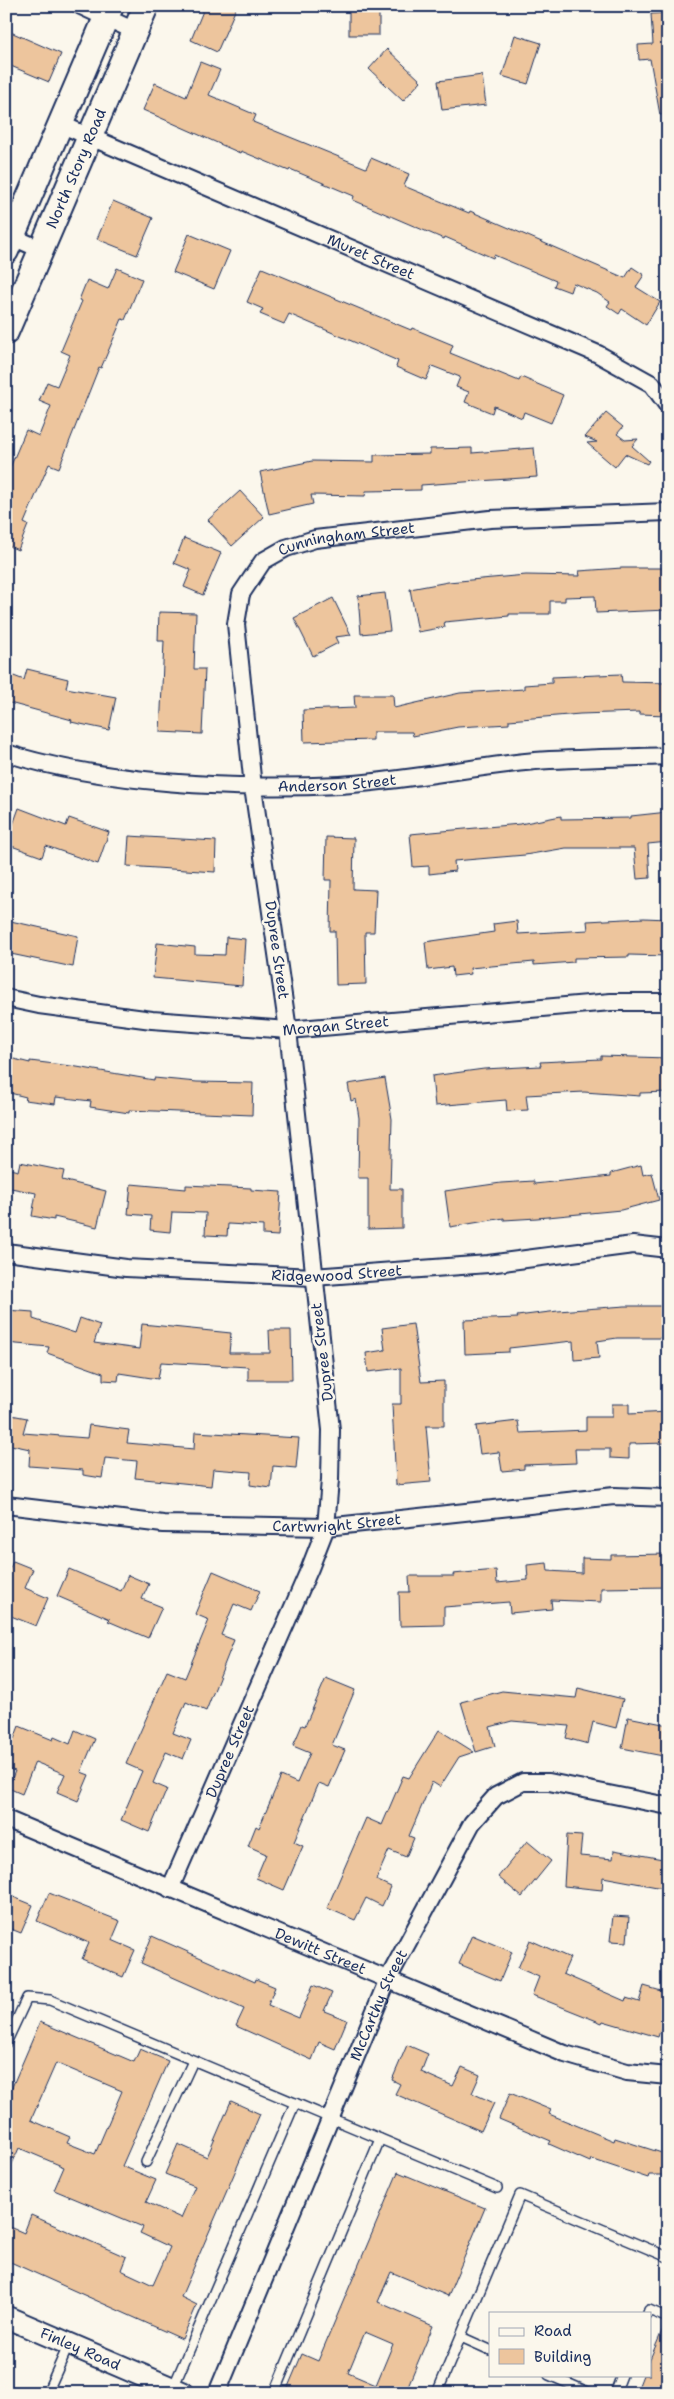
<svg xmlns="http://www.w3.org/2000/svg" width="674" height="2399" font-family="'Shantell Sans',sans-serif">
	<rect width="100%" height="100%" fill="#fbf7ec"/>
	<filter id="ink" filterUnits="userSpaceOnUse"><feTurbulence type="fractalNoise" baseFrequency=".02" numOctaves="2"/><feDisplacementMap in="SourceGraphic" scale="10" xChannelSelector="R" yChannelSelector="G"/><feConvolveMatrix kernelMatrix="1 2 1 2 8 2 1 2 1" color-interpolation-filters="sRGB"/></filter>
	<g filter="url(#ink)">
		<g fill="#edc59d" stroke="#1b2f5e" fill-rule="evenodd">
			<polygon points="205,6 237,6 217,52 191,40"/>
			<rect x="349" y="6" width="30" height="29"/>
			<polygon points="668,13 668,114 660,115 650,59 639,60 638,45 653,44 651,14"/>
			<polygon points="6,30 61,54 49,82 6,64"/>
			<polygon points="515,35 541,43 528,84 502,76"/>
			<polygon points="387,49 421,81 403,101 369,69"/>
			<polygon points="200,62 220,70 209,95 256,115 253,122 366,168 371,158 409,174 404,186 469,213 470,211 625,278 632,267 644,275 636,287 660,302 646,325 622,309 619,314 607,306 610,302 597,293 573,283 570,292 554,286 556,281 494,255 493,258 445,237 444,239 353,200 354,196 290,169 289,171 241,151 240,153 143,110 155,83 186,97"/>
			<polygon points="482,75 486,105 442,110 438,81"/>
			<polygon points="113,201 153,218 137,255 97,239"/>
			<polygon points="189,234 230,251 214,289 173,272"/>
			<polygon points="117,268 142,279 125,320 122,319 101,368 99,367 59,468 49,464 24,523 28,525 18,550 6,545 6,477 26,430 39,436 51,406 39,401 47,382 57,386 70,355 61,351 82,301 79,300 87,280 108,289"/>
			<polygon points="262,268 411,330 412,328 453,345 450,353 519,381 521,377 563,395 551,423 524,412 522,418 494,406 492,413 465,402 469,392 456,387 460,377 432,366 426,380 396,367 398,361 289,314 284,324 260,314 263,309 247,302"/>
			<polygon points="606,413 623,427 617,434 625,440 638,439 632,446 649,461 647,464 625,454 615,467 587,443 597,442 585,437"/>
			<polygon points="472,448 472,453 534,448 537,477 421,485 421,490 366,491 365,496 311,495 313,504 269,514 260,472 312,461 374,462 374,455 430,454 430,449"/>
			<polygon points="240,491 264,517 232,546 208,520"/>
			<polygon points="184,538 221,553 203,595 184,587 191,570 174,563"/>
			<polygon points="622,568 668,568 668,610 596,613 595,596 565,597 565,601 550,601 550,614 509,614 509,616 444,622 445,627 418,632 410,589 448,582 526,575 580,576 579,571"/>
			<polygon points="385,593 390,631 361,634 358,596"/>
			<polygon points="333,598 351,635 335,637 338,643 313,656 294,618"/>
			<polygon points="159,612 196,613 194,669 205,669 202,734 160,732 164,641 158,641"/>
			<polygon points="27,669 68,679 66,688 116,697 109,730 71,722 72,720 6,702 6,673 24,680"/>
			<polygon points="621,674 622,682 668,683 668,715 639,714 639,712 580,714 509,720 509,724 458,727 413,736 412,732 373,732 373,740 304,742 303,710 355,708 354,695 393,695 394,708 460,693 524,689 524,685 552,683 552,677"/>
			<polygon points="19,808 66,826 69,818 109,832 98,864 46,846 42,857 6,844"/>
			<polygon points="668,812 668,842 648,844 650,878 637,879 634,848 566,848 525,855 454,861 455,871 429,874 429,866 413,867 410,834 520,824 561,816 561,819 631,818 631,816"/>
			<polygon points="129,836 216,841 215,872 127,866"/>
			<polygon points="326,837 354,838 353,889 376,890 374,932 365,932 366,984 336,985 335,931 330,931 331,880 325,880"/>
			<polygon points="644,918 668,919 668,956 629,955 629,957 574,958 574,962 534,965 534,962 470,968 471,974 453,976 452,967 428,970 425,942 494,932 493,924 517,921 518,934 588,930 587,921"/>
			<polygon points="6,920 78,936 73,967 6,953"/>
			<polygon points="226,937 245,939 242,986 153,978 157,943 195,947 195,954 225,955"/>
			<polygon points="601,1056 668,1058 668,1092 640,1093 640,1096 584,1092 526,1095 528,1110 507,1111 506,1100 435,1106 432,1076 484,1069 541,1066 540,1062 601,1059"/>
			<polygon points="6,1057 30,1063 30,1061 71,1066 154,1080 154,1078 197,1082 253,1083 252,1115 129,1110 129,1113 90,1107 91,1101 56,1097 55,1104 25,1100 26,1097 6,1092"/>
			<polygon points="385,1078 392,1119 390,1189 402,1189 402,1228 368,1229 368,1178 358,1178 359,1118 356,1099 351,1101 348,1084"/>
			<polygon points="20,1162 64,1171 62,1180 106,1191 97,1227 54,1217 54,1220 32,1216 36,1193 6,1187 6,1168 18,1171"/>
			<polygon points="641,1165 643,1175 652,1173 659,1200 621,1210 537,1218 504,1220 504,1218 450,1227 445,1191 501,1183 534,1181 534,1184 611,1176 611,1173"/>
			<polygon points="131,1184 186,1189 186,1185 251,1188 251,1190 281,1192 278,1236 263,1235 263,1226 228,1224 227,1236 205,1235 206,1213 172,1212 170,1232 150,1230 151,1216 128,1214"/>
			<polygon points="625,1306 668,1306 668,1338 617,1338 597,1341 599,1358 574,1360 573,1341 509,1348 509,1352 465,1354 464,1320 518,1318 517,1316 558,1311"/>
			<polygon points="6,1310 33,1312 33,1319 75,1333 80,1318 100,1325 94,1343 139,1349 142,1324 231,1333 229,1353 270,1353 269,1330 291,1330 292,1380 248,1380 248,1367 161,1362 158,1379 119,1373 118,1381 103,1380 103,1373 47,1353 49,1347 6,1343"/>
			<polygon points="413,1324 421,1382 444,1381 444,1426 426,1426 431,1482 396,1485 392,1404 401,1404 401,1368 368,1372 366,1353 385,1350 382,1328"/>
			<polygon points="612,1404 629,1404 629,1414 668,1412 668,1443 629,1444 629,1459 610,1458 610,1449 575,1449 576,1463 524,1465 524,1469 502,1471 499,1452 480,1454 476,1426 518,1421 520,1433 586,1430 586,1417 612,1417"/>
			<polygon points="6,1414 27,1418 23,1433 87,1438 89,1425 129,1430 127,1443 194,1449 195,1432 299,1438 296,1468 273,1466 271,1488 250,1485 251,1472 213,1469 211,1486 135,1478 137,1461 105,1458 102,1478 83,1475 83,1470 29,1466 30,1449 6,1444"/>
			<polygon points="668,1554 668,1587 601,1588 601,1602 551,1600 552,1609 510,1613 509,1602 444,1607 444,1625 400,1626 399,1592 410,1592 409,1576 454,1576 453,1574 496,1570 497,1583 528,1580 527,1565 547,1563 548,1571 582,1573 582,1558 611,1559 611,1555"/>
			<polygon points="13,1561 33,1569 25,1588 48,1598 36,1626 6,1614 6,1577"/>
			<polygon points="69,1569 121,1591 128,1575 149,1584 142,1599 162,1607 148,1638 108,1621 110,1619 57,1596"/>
			<polygon points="213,1571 260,1591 251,1611 234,1604 221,1635 234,1640 206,1711 186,1702 173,1733 191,1740 183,1759 166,1752 153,1783 167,1789 149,1832 121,1820 142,1771 126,1764 167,1671 185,1678 209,1620 195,1614"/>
			<polygon points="326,1678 355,1690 332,1745 345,1750 329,1787 319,1783 294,1842 303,1846 284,1890 256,1878 266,1854 248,1846 256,1826 259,1828 281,1776 297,1783 310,1753 293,1746 302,1725 305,1726"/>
			<polygon points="578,1688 623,1699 616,1728 593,1722 588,1744 566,1738 569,1726 512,1721 490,1727 495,1746 476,1752 461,1702 502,1691 576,1698"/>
			<polygon points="628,1717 668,1725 663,1756 622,1748"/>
			<polygon points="19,1726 53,1740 54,1737 70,1744 75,1730 95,1739 81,1772 89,1775 78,1801 57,1792 65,1774 35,1762 22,1794 8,1788 15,1771 6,1768 6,1736 14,1739"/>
			<polygon points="439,1730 474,1752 459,1757 440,1787 432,1782 409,1836 414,1838 406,1857 389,1850 376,1880 391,1887 382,1906 366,1898 355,1920 327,1908 366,1818 382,1825 403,1776 409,1778"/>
			<polygon points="567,1835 582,1836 580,1856 613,1859 614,1850 668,1860 668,1889 603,1877 602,1890 564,1886"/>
			<polygon points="527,1841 551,1861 522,1897 498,1877"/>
			<polygon points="49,1893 120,1921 112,1940 135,1950 123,1977 82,1959 89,1943 37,1921"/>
			<polygon points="6,1894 33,1905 21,1933 6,1927"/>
			<polygon points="613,1916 629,1917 627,1942 610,1941"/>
			<polygon points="472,1935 512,1952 500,1981 459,1964"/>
			<polygon points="152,1936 255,1982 256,1979 275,1987 268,2005 299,2018 313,1985 332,1993 324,2011 347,2020 335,2049 319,2042 312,2060 236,2026 244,2009 141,1963"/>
			<polygon points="530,1940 570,1958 563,1974 625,2001 626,1998 639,2002 644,1986 668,1993 668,2006 658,2037 603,2021 602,2023 532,1995 539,1977 518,1968"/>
			<path d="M40,2022L134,2062L140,2049L168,2061L122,2166L156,2180L146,2202L181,2218L195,2186L165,2174L178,2144L207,2157L231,2101L260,2114L181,2297L197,2305L182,2339L6,2260V2225L24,2233L31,2215L126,2257L121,2270L153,2285L170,2247L140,2233L143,2227L54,2190L64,2167L19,2148L6,2178V2101ZM56,2063L122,2091L95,2154L67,2143L70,2137L31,2120Z"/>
			<polygon points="407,2045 428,2054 421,2072 453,2086 462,2067 480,2075 472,2093 494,2103 481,2131 395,2094 400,2084 392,2080"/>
			<polygon points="510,2093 551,2110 549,2114 614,2141 615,2138 668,2155 668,2175 649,2175 648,2178 591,2159 590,2162 549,2144 551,2141 499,2119"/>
			<path d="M398,2172L485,2208L448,2296L391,2272L378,2302L433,2326L405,2393H302L288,2387L302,2354L318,2361ZM365,2332L393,2344L376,2385L348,2373Z"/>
			<polygon points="665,2324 668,2324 668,2393 636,2393 643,2375 650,2375 650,2359"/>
		</g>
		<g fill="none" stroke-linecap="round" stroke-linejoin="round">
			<g stroke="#1b2f5e" stroke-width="12">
				<g id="service">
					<polyline points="6,2043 27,1998 50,2000 497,2188"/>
					<polyline points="146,2162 193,2061"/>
					<polyline points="648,2313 649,2310 668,2318"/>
					<polyline points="461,2337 490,2350"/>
					<polyline points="549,2375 590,2393"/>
					<polyline points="173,2388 295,2103"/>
					<polyline points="47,2393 69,2344"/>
					<polyline points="274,2393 380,2139"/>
					<polyline points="437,2393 520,2195 668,2257"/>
					<polyline points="615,2393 622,2375"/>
				</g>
			</g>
			<g stroke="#1b2f5e" stroke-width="20">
				<g id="minor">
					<polyline points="81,6 135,31"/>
					<path id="s1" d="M60,124L598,354L652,384L668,406"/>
					<polyline points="6,234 42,250"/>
					<path id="s2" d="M6,753C105,784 237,790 340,785C405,781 470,767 535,761C579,758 624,758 668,756"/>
					<path id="s3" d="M6,998L39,1005L152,1020L288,1030L611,1002H668"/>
					<path id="s4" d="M6,1252L126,1268L313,1277L488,1264L633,1245L668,1249"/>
					<path id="s5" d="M6,1505L163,1524L326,1527L614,1496L668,1498"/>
					<path id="s6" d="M6,1819L565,2054L627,2072L668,2076"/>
					<path id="s7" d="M170,1889L310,1568L326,1527L330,1480L331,1430L288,1030L253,787L236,624L241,594L263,561L286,548L315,539L490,519L668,512"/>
					<path id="s8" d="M217,2393L388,1979L472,1823L496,1796L523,1782H549L668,1806"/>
				</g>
			</g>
			<g stroke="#1b2f5e" stroke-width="25">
				<g id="tertiary">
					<path id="s9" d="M6,2317L183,2393"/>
				</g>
			</g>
			<g stroke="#1b2f5e" stroke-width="28">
				<g id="secondary">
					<polyline points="6,251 111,6"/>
					<path id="s10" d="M6,332L146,6"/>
				</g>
			</g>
			<use href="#service" stroke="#fbf7ec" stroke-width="9"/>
			<use href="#minor" stroke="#fbf7ec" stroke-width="16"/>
			<use href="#tertiary" stroke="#fbf7ec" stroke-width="21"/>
			<use href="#secondary" stroke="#fbf7ec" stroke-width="24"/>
		</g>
	</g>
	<g text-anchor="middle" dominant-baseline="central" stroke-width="5" stroke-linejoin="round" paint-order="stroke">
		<g font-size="15" fill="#1b2f5e" stroke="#fbf7ec">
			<text stroke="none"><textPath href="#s10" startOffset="178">North Story Road</textPath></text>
			<text stroke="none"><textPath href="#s1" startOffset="338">Muret Street</textPath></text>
			<text stroke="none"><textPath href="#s7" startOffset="1461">Cunningham Street</textPath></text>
			<text stroke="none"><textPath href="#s2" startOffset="334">Anderson Street</textPath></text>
			<text transform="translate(277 950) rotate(82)">Dupree Street</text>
			<text stroke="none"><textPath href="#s3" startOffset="332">Morgan Street</textPath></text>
			<text stroke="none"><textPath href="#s4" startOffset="332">Ridgewood Street</textPath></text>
			<text transform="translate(322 1352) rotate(-97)">Dupree Street</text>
			<text stroke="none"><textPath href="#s5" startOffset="332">Cartwright Street</textPath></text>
			<text stroke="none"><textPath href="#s7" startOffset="150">Dupree Street</textPath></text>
			<text stroke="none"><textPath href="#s6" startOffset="341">Dewitt Street</textPath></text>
			<text stroke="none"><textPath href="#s8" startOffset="420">McCarthy Street</textPath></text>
			<text stroke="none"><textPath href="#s9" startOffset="81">Finley Road</textPath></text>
		</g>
	</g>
	<rect width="674" height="2399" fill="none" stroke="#fbf7ec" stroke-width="25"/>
	<rect x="12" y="12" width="649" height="2374" fill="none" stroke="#1b2f5e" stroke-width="2" filter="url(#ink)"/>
	<rect x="489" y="2312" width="162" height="65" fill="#fbf7ec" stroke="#a1a7b3"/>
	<rect x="499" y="2328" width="25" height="8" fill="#fbf7ec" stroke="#a1a7b3"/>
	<text x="534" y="2336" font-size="15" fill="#1b2f5e">Road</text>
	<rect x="499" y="2349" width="25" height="15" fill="#edc59d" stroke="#a1a7b3"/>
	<text x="534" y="2362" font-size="15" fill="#1b2f5e">Building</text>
</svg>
